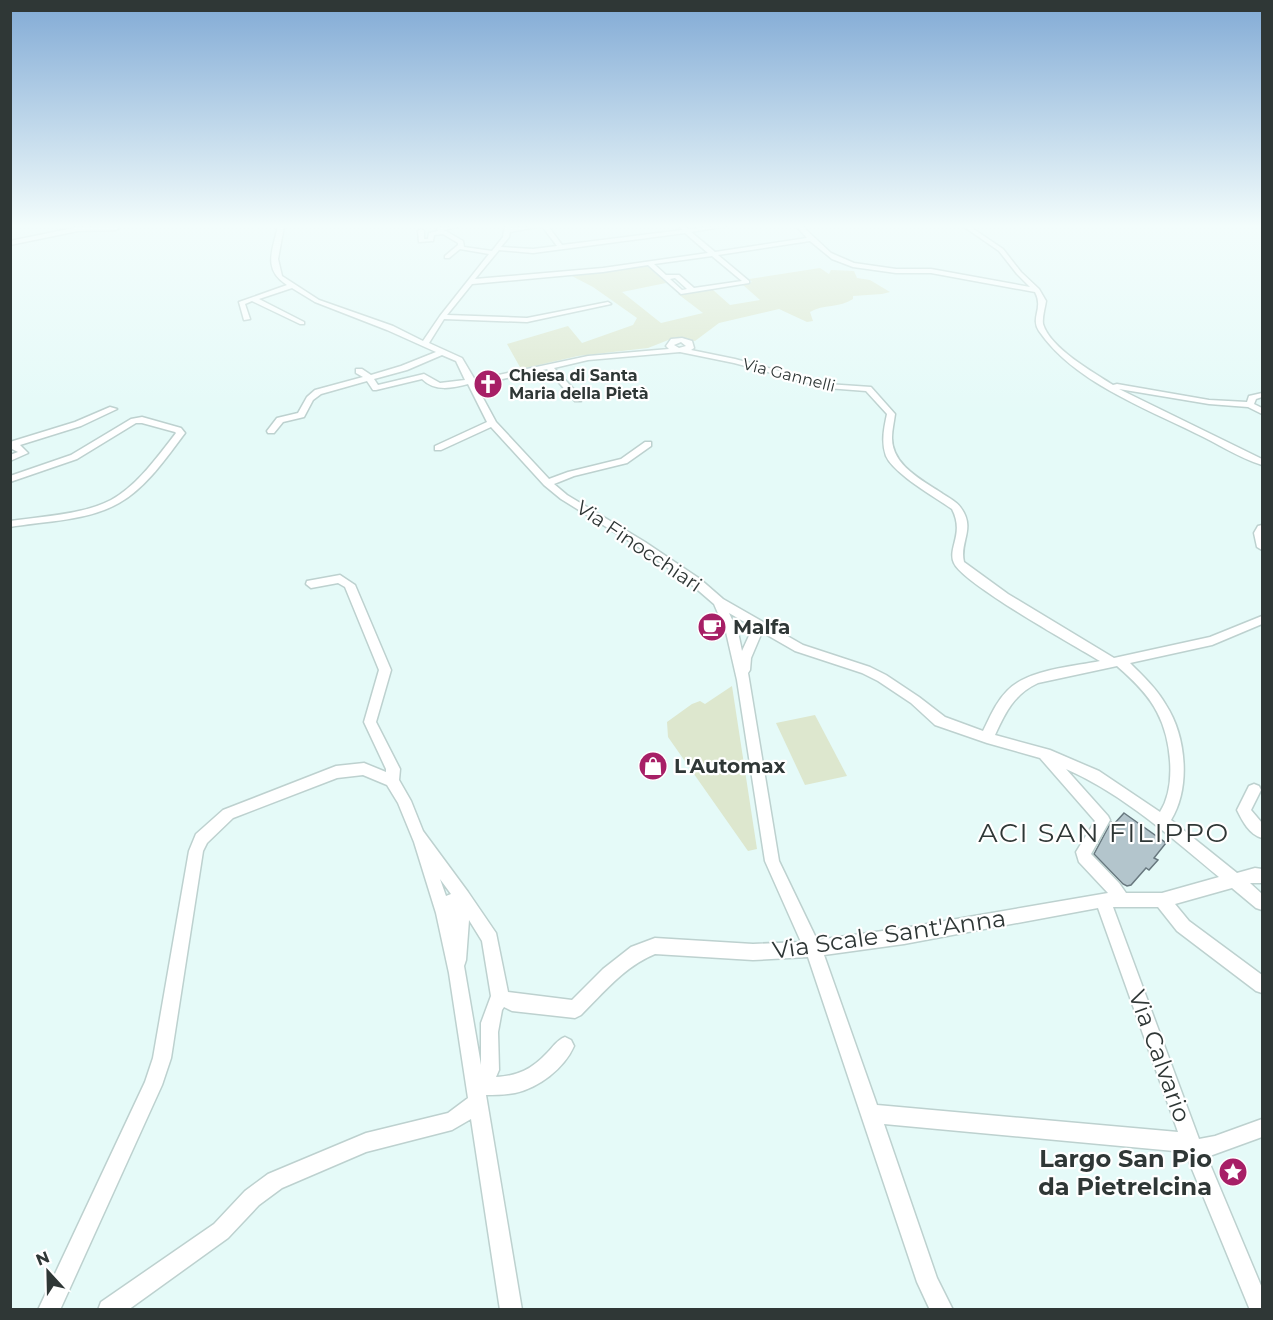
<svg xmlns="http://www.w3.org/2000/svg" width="1273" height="1320" font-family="Montserrat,sans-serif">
	<rect width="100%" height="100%" fill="#e5faf8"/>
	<g fill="#dde7ce">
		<path d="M646,265L666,283L622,292L661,323L703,313L678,294L712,289L730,305L760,300L742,284L752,282L749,279L820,268L829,274L831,270L854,271L857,278L870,280L890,292L882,294L853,296V299C840,308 823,304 810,312L813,321L807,322L779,309L719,323L695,341L676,337L648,348L578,356L521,369L507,344L568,326L582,343L633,325L637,318L593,287L568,274Z"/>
		<polygon points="732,686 757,849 748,851 668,737 667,722 692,704 700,701 705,704"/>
		<polygon points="815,715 847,776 805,785 776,723"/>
	</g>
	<polygon fill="#b3c5cc" stroke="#68787f" stroke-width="1.5" points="1124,813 1166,843 1154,858 1158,860 1149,870 1146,868 1131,885 1127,886 1123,884 1094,854 1111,822 1114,824"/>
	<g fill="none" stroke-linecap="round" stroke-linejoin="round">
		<g stroke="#bdd1cf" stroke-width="3">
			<g id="minor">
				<path d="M278,226H284L278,259L282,276L319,300L393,326L423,341L440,316L489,254L460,249L449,258H445V256L458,245V243L443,234L434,235L433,241L419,242L418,231L421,229L424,231V239H428L429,233L438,231L437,228L461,226L444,230L463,241L464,247L492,251L503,237L505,226H511L510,228L542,226L510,232L509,237L501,247L533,249L557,246L542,226H548L562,245L682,230L680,228L683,226L688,229L727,226L691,232L715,252L807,238L796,226H802L831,253L854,263L896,269H931L1030,287L1017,274L999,251L963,226H969L1003,249L1021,272L1039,289L1046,301C1045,308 1042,317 1043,324C1050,348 1093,372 1113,385L1117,384L1209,400L1247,402L1249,396L1262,393V397L1256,399L1254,404L1262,408V414L1248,407L1209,404L1119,389L1262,459V465C1239,458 1217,443 1195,433C1143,407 1073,381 1039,331C1030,317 1044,309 1035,292L931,273H896L853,267L832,259L810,241L718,255L749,281V283L681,294L648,265L603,272L472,284L447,315L527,318L608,302L611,304L527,322L444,319L429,343L462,358L475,380L588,356L669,349L666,346L671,339L682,338L692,341L694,348L691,350L735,359L827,384L871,387L895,414C894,422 892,430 892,437C891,465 922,480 943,494C949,498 957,502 961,508C976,529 959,542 964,562L1008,594L1114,658L1210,637L1262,616V624L1212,645L1130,663C1143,676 1157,689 1166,705C1186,736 1191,787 1171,820L1237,873L1255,868L1262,869V883H1250L1262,894V910L1256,908L1232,888L1175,904L1189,921L1262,975V993L1256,991L1177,931L1158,907H1113L1199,1139L1215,1136L1262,1119V1137L1207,1157L1262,1288V1310H1250L1185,1152L884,1124L937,1278L953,1310H930L917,1282L808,957L753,960L655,954C625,966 603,993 581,1015L575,1018L512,1011L504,1007L502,1010L498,1032L499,1070L496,1077C518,1076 532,1069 547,1053C553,1047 557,1040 565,1037L571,1040L574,1046C564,1069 538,1088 515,1093C505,1095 495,1095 486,1095L522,1310H500L471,1119L452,1130L366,1152L282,1188L259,1205L228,1238L128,1310H98L101,1302L214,1224L245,1191L268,1174L366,1133L448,1113L468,1098L449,973L436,913L414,842L398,803L387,785L363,775L337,778L233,818L207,843L203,851L171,1058L162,1085L60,1310H38L145,1082L153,1058L189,851L196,834L223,810L336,766L364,763L386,772V769L364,722L379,670L345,587L338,583L311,588L306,584L307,581L340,575L355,585L391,670L376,722L400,769L399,780L411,801L423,831L468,892L496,933L508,992L572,1000L603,969L631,947L655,938L753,944L801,942L765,861L737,680L726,632L714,604L692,585L637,546L561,499L544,485L491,427L441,450H435V446L487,422L468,384C452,388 435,392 422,379L376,390H373L367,381L321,394L313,400L304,417L283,422L274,433H268L267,431L277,418L298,413L307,397L315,390L363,377L356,373V369H362L371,375L401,366L436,352L387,330L315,302L292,288L259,299L304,322V324H300L252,301L245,304L250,319L244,320L239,302L287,285C262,269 273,250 278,226ZM685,233L708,253L603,268L475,279L499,250L533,253ZM712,256L742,281L694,288L679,275H666L654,264ZM675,278L687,289L682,290L670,279ZM681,342L686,346L679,348L674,345ZM680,352L734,363L827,388L866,391L887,414C884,428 881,442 886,456C894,474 935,497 952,509C965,534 947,548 954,563C962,583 1075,646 1100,661C1072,667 1028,669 1007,691C996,702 990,717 983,731L945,717L919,697L886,675L870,667L803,645L723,599L700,579L645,542L567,495L554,484L574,476L627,463L651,446V442H645L621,459L568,472L549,479L496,422L476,385L547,369L575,401H581V397L554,368L588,360ZM442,355L456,361L465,380L440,383L424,374L378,385L374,379L407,370ZM729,613L753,627L742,651L738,632ZM762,632L795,651L862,673L878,681L911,703L935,725L987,743L1040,758L1095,821L1076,852L1079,862L1108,893L904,928L817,940L779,861L748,673L750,670L751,658ZM1117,666C1132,679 1148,694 1157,712C1171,738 1177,786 1160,812L1099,771L1050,750L995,735C1005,713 1014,694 1038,683ZM1066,769C1123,794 1172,838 1219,877L1162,893H1126L1119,883L1091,854L1110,820L1108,816ZM440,879L451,894L446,896ZM1098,908L1178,1132L877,1105L824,955L904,944ZM469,920L482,941L491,996L481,1023V1065L464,966L466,960Z"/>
				<polygon points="78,227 116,226 119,228 116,230 78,231 10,245 10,241"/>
				<polygon points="110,407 117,409 81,426 20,445 28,453 10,461 10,455 18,452 10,448 10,442 75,422"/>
				<path d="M142,417L181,428L185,433C167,457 146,488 119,503C88,521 45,521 10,527V521C43,516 82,515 111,500C137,486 158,456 176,433L175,432L142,423H136L77,459L10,482V476L71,455L131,419Z"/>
				<polygon points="1262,525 1262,550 1257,547 1254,533 1258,526"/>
				<path d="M1254,784L1259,786L1261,790L1251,810L1262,823V838C1249,834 1243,822 1237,810L1249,786Z"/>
			</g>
		</g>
		<use href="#minor" fill="#fff" fill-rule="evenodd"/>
	</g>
	<linearGradient id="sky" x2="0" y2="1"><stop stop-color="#81aad5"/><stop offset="0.55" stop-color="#f3fdfc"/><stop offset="1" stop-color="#f3fdfc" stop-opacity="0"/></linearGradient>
	<rect width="1273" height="411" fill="url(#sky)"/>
	<defs>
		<g id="church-disc" transform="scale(1.5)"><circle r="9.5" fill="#a71f66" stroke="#fff"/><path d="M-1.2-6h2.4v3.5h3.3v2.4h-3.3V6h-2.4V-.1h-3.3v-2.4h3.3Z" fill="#fff"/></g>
		<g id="cafe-disc" transform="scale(1.5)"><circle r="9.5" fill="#a71f66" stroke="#fff"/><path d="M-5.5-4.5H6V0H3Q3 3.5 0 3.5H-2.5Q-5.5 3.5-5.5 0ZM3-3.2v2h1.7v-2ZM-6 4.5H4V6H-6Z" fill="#fff"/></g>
		<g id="shop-disc" transform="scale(1.5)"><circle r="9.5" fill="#a71f66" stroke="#fff"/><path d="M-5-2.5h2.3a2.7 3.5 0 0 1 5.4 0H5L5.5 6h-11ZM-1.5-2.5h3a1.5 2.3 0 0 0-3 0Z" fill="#fff"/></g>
		<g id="sight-disc" transform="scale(1.5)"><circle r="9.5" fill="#a71f66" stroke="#fff"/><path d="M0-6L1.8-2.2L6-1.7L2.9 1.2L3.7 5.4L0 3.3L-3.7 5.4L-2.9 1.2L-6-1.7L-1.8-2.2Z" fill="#fff"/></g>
	</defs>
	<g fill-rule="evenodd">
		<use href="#church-disc" x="488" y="384"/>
		<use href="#cafe-disc" x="712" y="627"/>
		<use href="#shop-disc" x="653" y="766"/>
		<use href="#sight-disc" x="1233" y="1172"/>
	</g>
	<g text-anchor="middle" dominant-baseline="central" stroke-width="4.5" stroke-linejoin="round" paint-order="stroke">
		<g font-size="16" font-weight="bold" fill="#2f3736" stroke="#fff" text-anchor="start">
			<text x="509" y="375">Chiesa di Santa<tspan x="509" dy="18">Maria della Pietà</tspan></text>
		</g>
		<g font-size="16" fill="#2f3736" stroke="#fff">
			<text transform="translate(789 375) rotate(14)">Via Gannelli</text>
		</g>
		<g font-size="20" fill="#2f3736" stroke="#fff">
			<text transform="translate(639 546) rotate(34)">Via Finocchiari</text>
		</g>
		<g font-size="20" font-weight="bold" fill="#2f3736" stroke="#fff" text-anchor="start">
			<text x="733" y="627">Malfa</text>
			<text x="674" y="766">L'Automax</text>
		</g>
		<g font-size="24" fill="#2f3736" stroke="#fff">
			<text transform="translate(889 934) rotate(-8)">Via Scale Sant'Anna</text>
			<text transform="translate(1160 1056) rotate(70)">Via Calvario</text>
		</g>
		<g font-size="24" font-weight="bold" fill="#2f3736" stroke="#fff" text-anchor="end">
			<text x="1212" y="1158">Largo San Pio<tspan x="1212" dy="28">da Pietrelcina</tspan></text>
		</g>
		<g font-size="27" letter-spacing="1.5" fill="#2f3736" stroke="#fff">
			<text x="1104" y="832">ACI SAN FILIPPO</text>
		</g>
	</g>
	<rect width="1273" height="1320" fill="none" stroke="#2f3736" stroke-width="24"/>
	<g transform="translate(48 1272) rotate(338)" stroke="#ffffff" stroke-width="4.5" paint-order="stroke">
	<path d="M0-4.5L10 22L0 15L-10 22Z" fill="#2f3736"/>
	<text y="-9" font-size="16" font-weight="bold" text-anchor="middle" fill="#2f3736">N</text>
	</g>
</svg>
